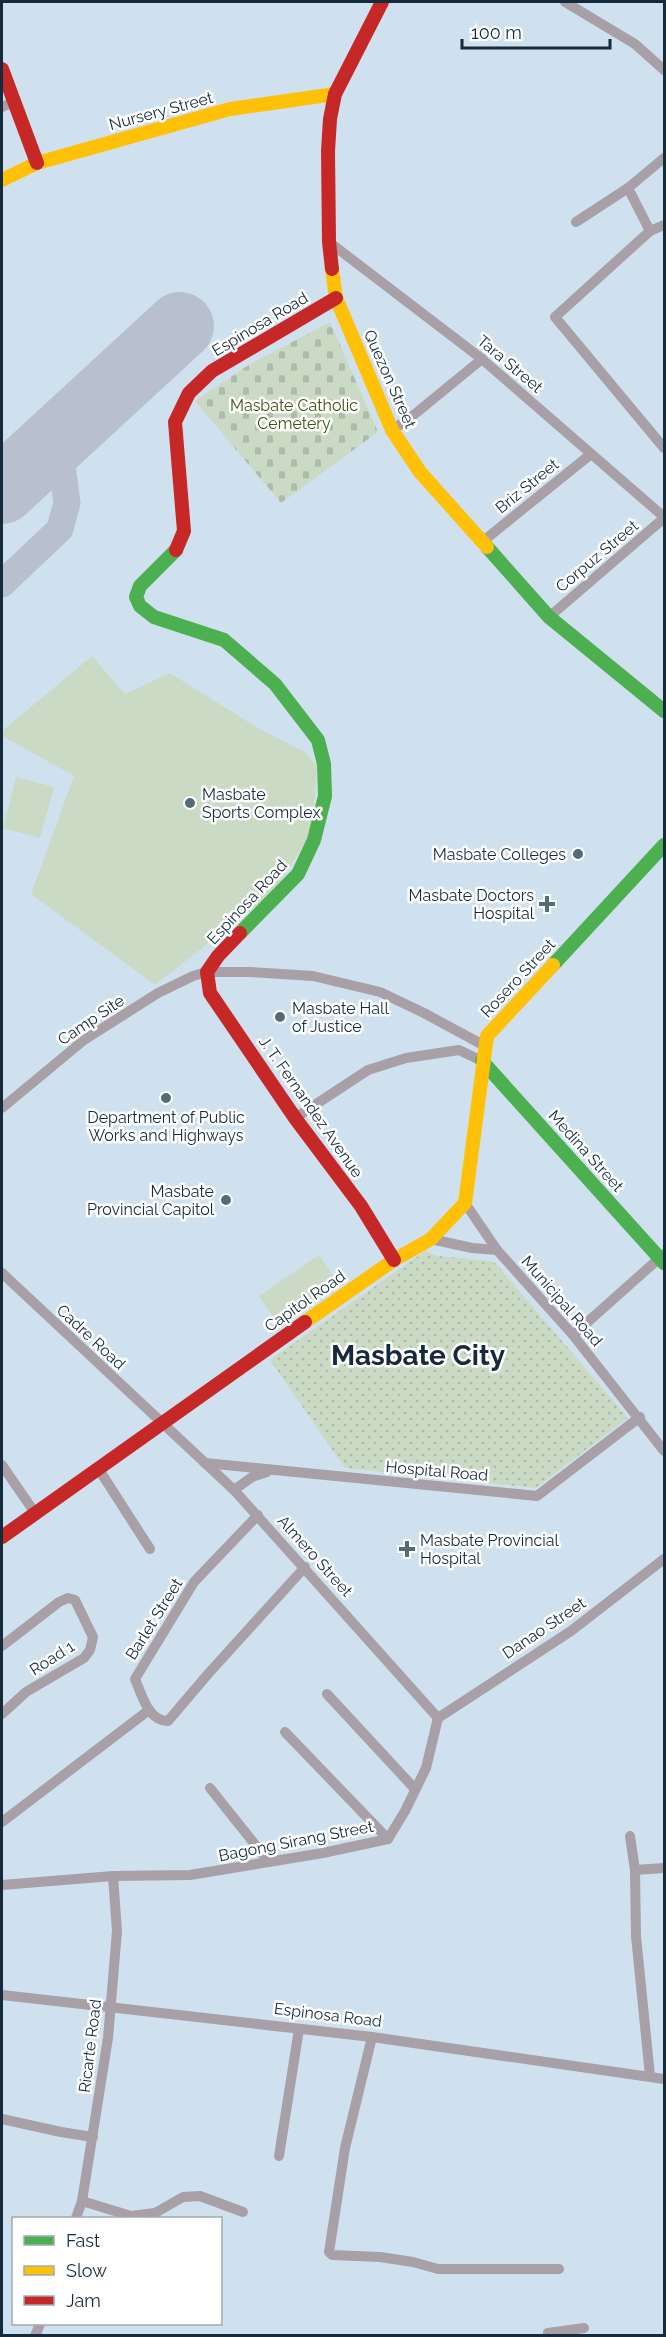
<svg xmlns="http://www.w3.org/2000/svg" width="666" height="2337" font-family="Raleway,sans-serif">
	<defs>
		<pattern id="cemetery-stones" width="16" height="16" patternUnits="userSpaceOnUse" patternTransform="scale(1.5)"><rect width="16" height="16" fill="#cbdac4"/><path d="M2 7V4a2 2 0 0 1 4 0v3zM10 15v-3a2 2 0 0 1 4 0v3z" fill="#adbba9"/></pattern>
		<pattern id="park-dots" width="8" height="8" patternUnits="userSpaceOnUse" patternTransform="scale(1.5)"><rect width="8" height="8" fill="#cbdac4"/><path d="M2 2h.1M6 6h.1" fill="none" stroke="#adbba9" stroke-width="1.8" stroke-linecap="round"/></pattern>
	</defs>
	<rect width="100%" height="100%" fill="#cfe1ef"/>
	<polygon fill="url(#cemetery-stones)" points="330,322 378,432 281,503 195,401 247,366"/>
	<polygon fill="url(#park-dots)" points="425,1251 438,1256 492,1261 496,1264 628,1418 536,1488 345,1468 270,1360"/>
	<g fill="#cbdac4">
		<polygon points="92,656 125,694 170,673 258,728 303,751 317,765 313,829 276,890 155,985 31,894 74,776 2,736 2,731"/>
		<polygon points="16,777 54,787 40,838 3,828"/>
		<polygon points="319,1255 338,1283 278,1324 259,1296"/>
	</g>
	<g fill="none" stroke-linecap="round" stroke-linejoin="round">
		<g stroke="#b7c0cc" stroke-width="27">
			<polyline points="62,465 66,431"/>
			<path d="M2,584L60,529L67,503L62,465C57,457 48,457 39,456"/>
		</g>
		<polyline stroke="#b7c0cc" stroke-width="68" points="2,490 180,326"/>
		<g stroke="#a99fa7" stroke-width="10">
			<polyline points="565,2 635,44 664,70"/>
			<polyline points="2,107 15,101"/>
			<polyline points="628,188 650,231"/>
			<polyline points="576,222 628,188 664,158"/>
			<polyline points="664,225 650,231 555,317 664,448"/>
			<polyline points="329,242 482,359 664,517"/>
			<polyline points="392,430 410,418 482,359"/>
			<polyline points="482,542 591,454"/>
			<polyline points="549,617 664,518"/>
			<polyline points="2,1108 84,1040 158,993 193,976 207,972 250,972 313,976 380,992 424,1013 485,1046"/>
			<polyline points="295,1118 368,1070 406,1058 459,1050 482,1061"/>
			<polyline points="465,1203 497,1250 573,1335 664,1451"/>
			<polyline points="431,1239 472,1248 497,1250"/>
			<polyline points="2,1273 234,1490 438,1718"/>
			<polyline points="573,1335 664,1254"/>
			<polyline points="205,1463 537,1496 640,1417"/>
			<polyline points="2,1465 35,1513"/>
			<polyline points="98,1468 150,1549"/>
			<polyline points="234,1490 252,1477 267,1472"/>
			<path d="M258,1515L194,1582L135,1679C142,1695 148,1721 168,1721L208,1674L305,1567"/>
			<polyline points="2,1646 59,1602 68,1598 75,1600 93,1637 90,1650 84,1658 26,1692 2,1714"/>
			<polyline points="327,1694 415,1789"/>
			<polyline points="438,1718 571,1631 664,1559"/>
			<polyline points="285,1732 388,1839"/>
			<polyline points="210,1788 269,1862"/>
			<polyline points="2,1822 149,1710"/>
			<polyline points="630,1836 635,1870 636,1936 650,2076"/>
			<polyline points="635,1870 664,1868"/>
			<polyline points="2,1885 113,1876 190,1875 323,1853 388,1839 405,1811 426,1768 438,1718"/>
			<polyline points="2,1995 372,2037 664,2079"/>
			<polyline points="372,2037 345,2148 329,2252 332,2255 380,2257 413,2262 438,2269 559,2269"/>
			<polyline points="2,2119 61,2132 93,2137"/>
			<polyline points="279,2156 299,2029"/>
			<polyline points="82,2201 131,2216 155,2213 183,2197 200,2196 243,2212"/>
			<polyline points="76,2218 82,2201 108,2038 117,1931 113,1876"/>
			<polyline points="35,2336 40,2324"/>
			<polyline points="548,2336 548,2333 584,2328"/>
		</g>
		<g stroke="#4caf50" stroke-width="14">
			<polyline points="487,547 549,617 664,711"/>
			<polyline points="176,550 140,586 136,597 140,606 154,617 224,640 275,684 318,740 324,764 325,796 314,840 298,874 240,933"/>
			<polyline points="553,965 664,845"/>
			<polyline points="482,1061 664,1263"/>
		</g>
		<g stroke="#ffc107" stroke-width="14">
			<polyline points="2,180 37,163 230,109 335,94"/>
			<polyline points="332,269 336,298 392,430 420,472 487,547"/>
			<polyline points="305,1322 394,1260 431,1239 465,1203 487,1036 553,965"/>
		</g>
		<g stroke="#c62828" stroke-width="14">
			<polyline points="2,69 37,163"/>
			<polyline points="332,269 329,242 328,151 330,119 335,94 382,2"/>
			<polyline points="176,550 184,531 175,422 189,393 212,371 336,298"/>
			<polyline points="240,933 218,956 207,972 210,993 295,1118 361,1206 394,1260"/>
			<polyline points="2,1537 305,1322"/>
		</g>
	</g>
	<g fill="#566b7a" stroke="#fff" stroke-width="2">
		<circle cx="190" cy="803" r="6"/>
		<circle cx="578" cy="854" r="6"/>
		<path d="M544 895h6v6h6v6h-6v6h-6v-6h-6v-6h6z"/>
		<circle cx="280" cy="1017" r="6"/>
		<circle cx="166" cy="1098" r="6"/>
		<circle cx="226" cy="1200" r="6"/>
		<path d="M404 1540h6v6h6v6h-6v6h-6v-6h-6v-6h6z"/>
	</g>
	<g text-anchor="middle" dominant-baseline="central" stroke-width="5" stroke-linejoin="round" paint-order="stroke">
		<g font-size="16" fill="#152b3b" stroke="#fff">
			<text transform="translate(161 111) rotate(-15)">Nursery Street</text>
			<text transform="translate(260 324) rotate(-31)">Espinosa Road</text>
			<text transform="translate(510 364) rotate(40)">Tara Street</text>
			<text transform="translate(390 379) rotate(66)">Quezon Street</text>
			<text transform="translate(527 486) rotate(-39)">Briz Street</text>
			<text transform="translate(597 556) rotate(-40)">Corpuz Street</text>
			<text transform="translate(247 902) rotate(-47)">Espinosa Road</text>
			<text transform="translate(518 978) rotate(-47)">Rosero Street</text>
			<text transform="translate(91 1020) rotate(-34)">Camp Site</text>
			<text transform="translate(311 1107) rotate(55)">J. T. Fernandez Avenue</text>
			<text transform="translate(586 1151) rotate(48)">Medina Street</text>
			<text transform="translate(305 1301) rotate(-35)">Capitol Road</text>
			<text transform="translate(562 1301) rotate(49)">Municipal Road</text>
			<text transform="translate(91 1337) rotate(43)">Cadre Road</text>
			<text transform="translate(437 1471) rotate(5)">Hospital Road</text>
			<text transform="translate(315 1556) rotate(48)">Almero Street</text>
			<text transform="translate(154 1619) rotate(-58)">Barlet Street</text>
			<text transform="translate(544 1628) rotate(-34)">Danao Street</text>
			<text transform="translate(52 1658) rotate(-33)">Road 1</text>
			<text transform="translate(296 1841) rotate(-11)">Bagong Sirang Street</text>
			<text transform="translate(328 2015) rotate(7)">Espinosa Road</text>
			<text transform="translate(90 2046) rotate(-83)">Ricarte Road</text>
		</g>
		<g font-size="16" fill="#455212" stroke="#fff">
			<text x="294" y="405">Masbate Catholic<tspan x="294" dy="18">Cemetery</tspan></text>
		</g>
		<g font-size="16" fill="#152b3b" stroke="#fff" text-anchor="start">
			<text x="202" y="794">Masbate<tspan x="202" dy="18">Sports Complex</tspan></text>
			<text x="566" y="854" text-anchor="end">Masbate Colleges</text>
			<text x="534" y="895" text-anchor="end">Masbate Doctors<tspan x="534" dy="18">Hospital</tspan></text>
			<text x="292" y="1008">Masbate Hall<tspan x="292" dy="18">of Justice</tspan></text>
			<text x="166" y="1117" text-anchor="middle">Department of Public<tspan x="166" dy="18">Works and Highways</tspan></text>
			<text x="214" y="1191" text-anchor="end">Masbate<tspan x="214" dy="18">Provincial Capitol</tspan></text>
			<text x="420" y="1540">Masbate Provincial<tspan x="420" dy="18">Hospital</tspan></text>
		</g>
		<g font-size="28" font-weight="bold" fill="#152b3b" stroke="#fff">
			<text x="418" y="1355">Masbate City</text>
		</g>
	</g>
	<rect width="666" height="2337" fill="none" stroke="#152b3b" stroke-width="6"/>
	<rect x="12" y="2217" width="210" height="108" fill="#ffffff" stroke="#a1aab1" stroke-width="1.5"/>
	<rect x="24" y="2236" width="30" height="9" fill="#4caf50" stroke="#a1aab1" stroke-width="1.5"/>
	<text x="66" y="2247" font-size="18" fill="#152b3b">Fast</text>
	<rect x="24" y="2266" width="30" height="9" fill="#ffc107" stroke="#a1aab1" stroke-width="1.5"/>
	<text x="66" y="2277" font-size="18" fill="#152b3b">Slow</text>
	<rect x="24" y="2296" width="30" height="9" fill="#c62828" stroke="#a1aab1" stroke-width="1.5"/>
	<text x="66" y="2307" font-size="18" fill="#152b3b">Jam</text>
	<path d="M462 39v9h148v-9" fill="none" stroke="#152b3b" stroke-width="3"/>
	<text x="471" y="39" font-size="18" fill="#152b3b" stroke="#ffffff" stroke-width="4.5" paint-order="stroke">100 m</text>
</svg>
